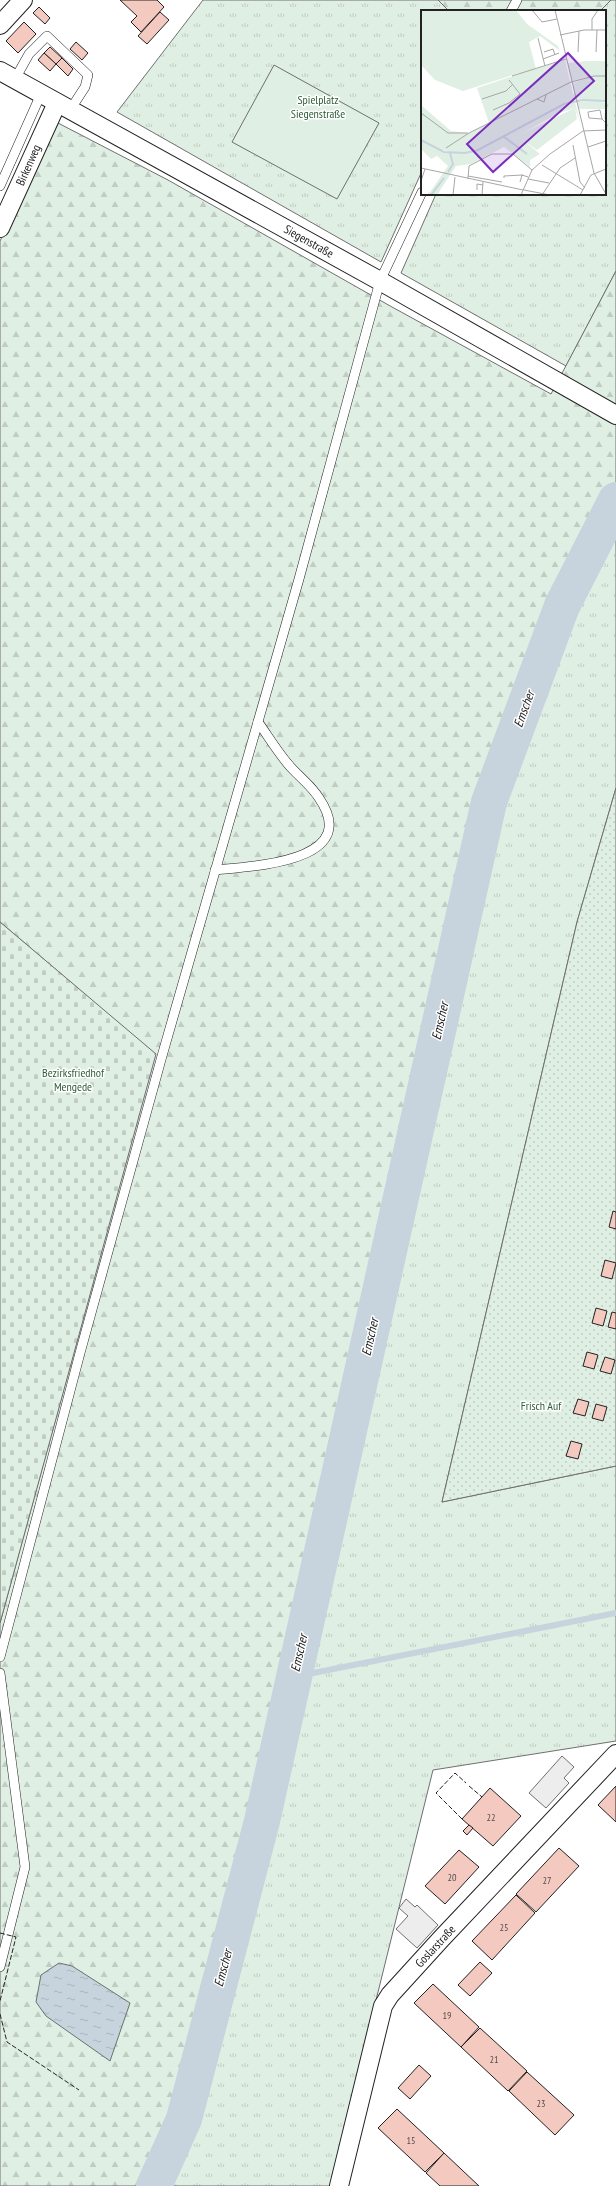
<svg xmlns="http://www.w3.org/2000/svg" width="616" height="2186" font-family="'PT Sans Narrow',sans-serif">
	<defs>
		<pattern id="grass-tufts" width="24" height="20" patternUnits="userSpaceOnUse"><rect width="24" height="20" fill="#e0efe3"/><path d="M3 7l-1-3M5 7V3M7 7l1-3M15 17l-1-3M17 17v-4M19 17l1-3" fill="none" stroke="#c0cdc2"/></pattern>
		<pattern id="forest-firs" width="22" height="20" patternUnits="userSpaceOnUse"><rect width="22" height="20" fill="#e0efe3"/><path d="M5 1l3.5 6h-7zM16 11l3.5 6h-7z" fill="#c0cdc2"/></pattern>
		<pattern id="cemetery-stones" width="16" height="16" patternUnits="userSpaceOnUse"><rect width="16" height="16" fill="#e0efe3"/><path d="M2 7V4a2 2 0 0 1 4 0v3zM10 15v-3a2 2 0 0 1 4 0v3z" fill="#c0cdc2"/></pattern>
		<pattern id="garden-dots" width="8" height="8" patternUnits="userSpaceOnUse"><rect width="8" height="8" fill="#e0efe3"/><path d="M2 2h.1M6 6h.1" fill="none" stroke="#c0cdc2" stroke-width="1.8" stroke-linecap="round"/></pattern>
		<pattern id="water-ripples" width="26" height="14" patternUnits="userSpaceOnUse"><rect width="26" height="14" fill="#c7d3dd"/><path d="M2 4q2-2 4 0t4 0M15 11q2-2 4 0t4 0" fill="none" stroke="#abb5bd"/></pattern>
	</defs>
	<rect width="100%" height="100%" fill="#fff"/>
	<g fill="url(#grass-tufts)" stroke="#6f6f6f">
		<polygon points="203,0 438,0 449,11 422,11 422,171 381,262 117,112"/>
		<polygon points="611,0 616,0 616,271 566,366 401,273 436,194 605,194 605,11 600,11"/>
		<polygon points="616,535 616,788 577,922 442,1502 616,1466 616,1741 433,1770 330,2186 154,2186 184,2119 293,1677 489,802 522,713"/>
	</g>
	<g fill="url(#forest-firs)" stroke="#6f6f6f">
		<polygon points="438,0 611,0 600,11 449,11"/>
		<polygon points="58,123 168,180 392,307 551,394 616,271 616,500 562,606 489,802 262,1821 184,2119 154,2186 0,2186 0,1623 155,1054 0,922 0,241"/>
	</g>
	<polygon fill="url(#cemetery-stones)" stroke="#6f6f6f" points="0,922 156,1054 0,1623"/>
	<polygon fill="url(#garden-dots)" stroke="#6f6f6f" points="616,788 616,1466 442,1502 577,922"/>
	<polygon fill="#e0efe3" stroke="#6f6f6f" points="274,65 379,123 337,199 232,142"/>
	<g fill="#ededed" stroke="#6f6f6f">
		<polygon points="562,1756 574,1767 564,1778 569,1783 546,1808 529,1793"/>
		<polygon points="406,1899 415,1907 417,1905 438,1925 417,1948 396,1929 408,1916 399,1908"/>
	</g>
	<polygon fill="url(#water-ripples)" stroke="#6f6f6f" points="59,1963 72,1966 130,2003 110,2061 46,2016 36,2002 41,1975"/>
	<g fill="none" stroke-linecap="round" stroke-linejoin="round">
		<polyline stroke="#c7d3dd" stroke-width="6" points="293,1677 616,1613"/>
		<polyline stroke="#c7d3dd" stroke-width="36" points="154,2186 184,2119 262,1821 489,802 562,606 616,500"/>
	</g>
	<g fill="#f3c9c0" stroke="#222">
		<polygon points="120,0 157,0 164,7 141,32 131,22 137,16"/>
		<polygon points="39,7 50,18 45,24 33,13"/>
		<polygon points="160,12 169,20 147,44 138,36"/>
		<polygon points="24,22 36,34 18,53 6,41"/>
		<polygon points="76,42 88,53 82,60 70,49"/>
		<polygon points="50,47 62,58 56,64 44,53"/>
		<polygon points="44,53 56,64 50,71 38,60"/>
		<polygon points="62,58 73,69 68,76 56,64"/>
		<polygon points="613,1211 616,1212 616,1229 609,1227"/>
		<polygon points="605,1260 616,1263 612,1279 601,1276"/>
		<polygon points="596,1308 607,1311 603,1326 592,1323"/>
		<polygon points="612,1312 616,1313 616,1329 608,1327"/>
		<polygon points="587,1352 598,1355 594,1369 583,1366"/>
		<polygon points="605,1357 615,1360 611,1374 600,1371"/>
		<polygon points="578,1399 589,1402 585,1416 573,1413"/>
		<polygon points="596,1404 607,1407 603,1421 592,1418"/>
		<polygon points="571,1441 582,1444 578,1459 566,1456"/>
		<polygon points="616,1786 616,1822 598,1805"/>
		<polygon points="490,1788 521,1816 493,1846 462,1819"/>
		<polygon points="469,1825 473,1828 467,1835 463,1831"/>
		<polygon points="559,1848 579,1866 536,1912 516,1894"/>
		<polygon points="459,1850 479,1867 445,1904 425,1886"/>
		<polygon points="516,1895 535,1913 492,1960 472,1941"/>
		<polygon points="480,1962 492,1973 470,1996 458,1985"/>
		<polygon points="433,1984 479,2027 461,2047 414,2003"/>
		<polygon points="480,2028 527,2071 508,2091 461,2047"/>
		<polygon points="419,2065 431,2076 410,2099 398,2088"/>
		<polygon points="527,2072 574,2115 555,2135 509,2091"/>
		<polygon points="397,2109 444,2153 425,2172 378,2128"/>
		<polygon points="444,2153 479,2186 440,2186 426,2173"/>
	</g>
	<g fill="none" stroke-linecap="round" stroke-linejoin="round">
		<g stroke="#222" stroke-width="10">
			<g id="service">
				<polyline points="511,11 517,0"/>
				<polyline points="15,79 29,54 47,36 88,75 85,87 70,110"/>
				<polyline points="0,186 41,94"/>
				<path d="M215,870C253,866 363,862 319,798C311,785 298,776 288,764C277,751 268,736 258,722"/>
				<polyline points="0,1657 80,1353 162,1056 299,579 380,281 422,192"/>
				<polyline points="0,1673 25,1867 0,1967"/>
			</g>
		</g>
		<g stroke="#222" stroke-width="20">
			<g id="minor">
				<polyline points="0,25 23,0"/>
				<polyline points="0,71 380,281 616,415"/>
				<polyline points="0,228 57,103"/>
				<polyline points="339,2186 383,2006 390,1995 441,1939 616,1754"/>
			</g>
		</g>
		<use href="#service" stroke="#fff" stroke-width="9"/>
		<use href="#minor" stroke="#fff" stroke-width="18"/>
		<g stroke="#222" stroke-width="1" stroke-dasharray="5 2" stroke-linecap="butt">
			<polyline points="469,1786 482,1797"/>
			<polyline points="462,1819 436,1793 455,1773 466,1783"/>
			<polyline points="0,1933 16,1937 0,2001"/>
			<polyline points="0,2014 7,2042 79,2090"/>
		</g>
	</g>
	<g text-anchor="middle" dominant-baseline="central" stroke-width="3" stroke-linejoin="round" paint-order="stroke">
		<g font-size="10" fill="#564c4a">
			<text x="491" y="1817">22</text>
			<text x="452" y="1877">20</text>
			<text x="547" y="1880">27</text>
			<text x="504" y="1927">25</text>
			<text x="447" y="2015">19</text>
			<text x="494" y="2059">21</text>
			<text x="541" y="2103">23</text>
			<text x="411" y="2140">15</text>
		</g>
		<g font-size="12" fill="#2f5e38" stroke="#fff">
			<text x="318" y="99">Spielplatz<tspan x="318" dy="14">Siegenstraße</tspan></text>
			<text x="73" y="1072">Bezirksfriedhof<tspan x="73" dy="14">Mengede</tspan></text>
			<text x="541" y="1405">Frisch Auf</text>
		</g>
		<g font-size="12" fill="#222" stroke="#fff">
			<text transform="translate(28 165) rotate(-66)">Birkenweg</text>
			<text transform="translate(309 241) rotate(29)">Siegenstraße</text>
			<text transform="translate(435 1946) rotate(-47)">Goslarstraße</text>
		</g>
		<g font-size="13" font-style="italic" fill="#222" stroke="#fff">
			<text transform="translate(524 709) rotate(-70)">Emscher</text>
			<text transform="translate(440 1021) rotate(-77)">Emscher</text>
			<text transform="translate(370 1337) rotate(-77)">Emscher</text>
			<text transform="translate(299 1653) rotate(-77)">Emscher</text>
			<text transform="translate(223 1968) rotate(-75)">Emscher</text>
		</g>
	</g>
	<g transform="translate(421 10)">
		<rect width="185" height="185" fill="#fff"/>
		<path d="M166,51V67L151,71L147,53ZM166,68V70L185,75V80L182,83L154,84L152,73ZM154,92L160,116L154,98L136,104L97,126L119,144L109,150V157L83,137L50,154L35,156L16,185H4L9,182L27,156L16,146L10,149L0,139V130L23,142L52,141L131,99Z" fill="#e0efe3"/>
		<path d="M0,0H95L106,14L137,36L139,41L119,26L108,32L115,59L144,50L152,84L185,80V91L162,90L143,94L52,141L37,143L14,139L0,130V95L30,121L48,123L105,94L98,63L42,81L14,70L0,55ZM166,51H185V75L166,70ZM177,91L185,93V109H183L184,99H157L156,92Z" fill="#e0efe3"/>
		<path d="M101,63L105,94L68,113L56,78Z" fill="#e0efe3"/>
		<path d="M154,98L156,109L116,140L96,126Z" fill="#e0efe3"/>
		<path fill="none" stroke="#c7d3dd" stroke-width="2" d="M82,126L106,144M0,130L23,142L44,143L57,140L143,94L162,90L185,91M27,162L32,154L29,143M10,185L23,168"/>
		<path fill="none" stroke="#a7a7a7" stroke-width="1" d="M111,0L121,12L136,9M134,0L173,163L185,184M171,20V9L177,0M139,25L163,20H185M117,28L124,56M123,42L132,39L134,45M157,42L158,21M175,42L176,20M122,49L138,43M91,66L145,49M61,89L85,81L92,74M116,89L123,92L125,85M72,100L88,93L99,84L88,70M0,103L27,123H47M181,109L179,100L167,102L168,108L181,109L185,113M55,125L70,113M152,135L159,172L164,178M167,137L185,131M25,138L48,123L150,72L173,66H185M121,155L162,180M0,158L102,180M47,166L81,172M83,168V166L102,165M47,169L48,156L71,144H92L111,160M107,169L128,173M0,171L4,159M99,172L101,165L107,167M56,180V174L62,175M103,180L129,185M32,185L34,167M61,185L62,172M100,185L111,160L129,144L162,121L185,120M121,185L139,158L154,148M159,185L170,165L185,159"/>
		<path fill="#7b2cbf" fill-opacity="0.15" stroke="#7b2cbf" stroke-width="2" d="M147,43L173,71L72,162L46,134Z"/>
		<rect width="185" height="185" fill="none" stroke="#222" stroke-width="2"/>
	</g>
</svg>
